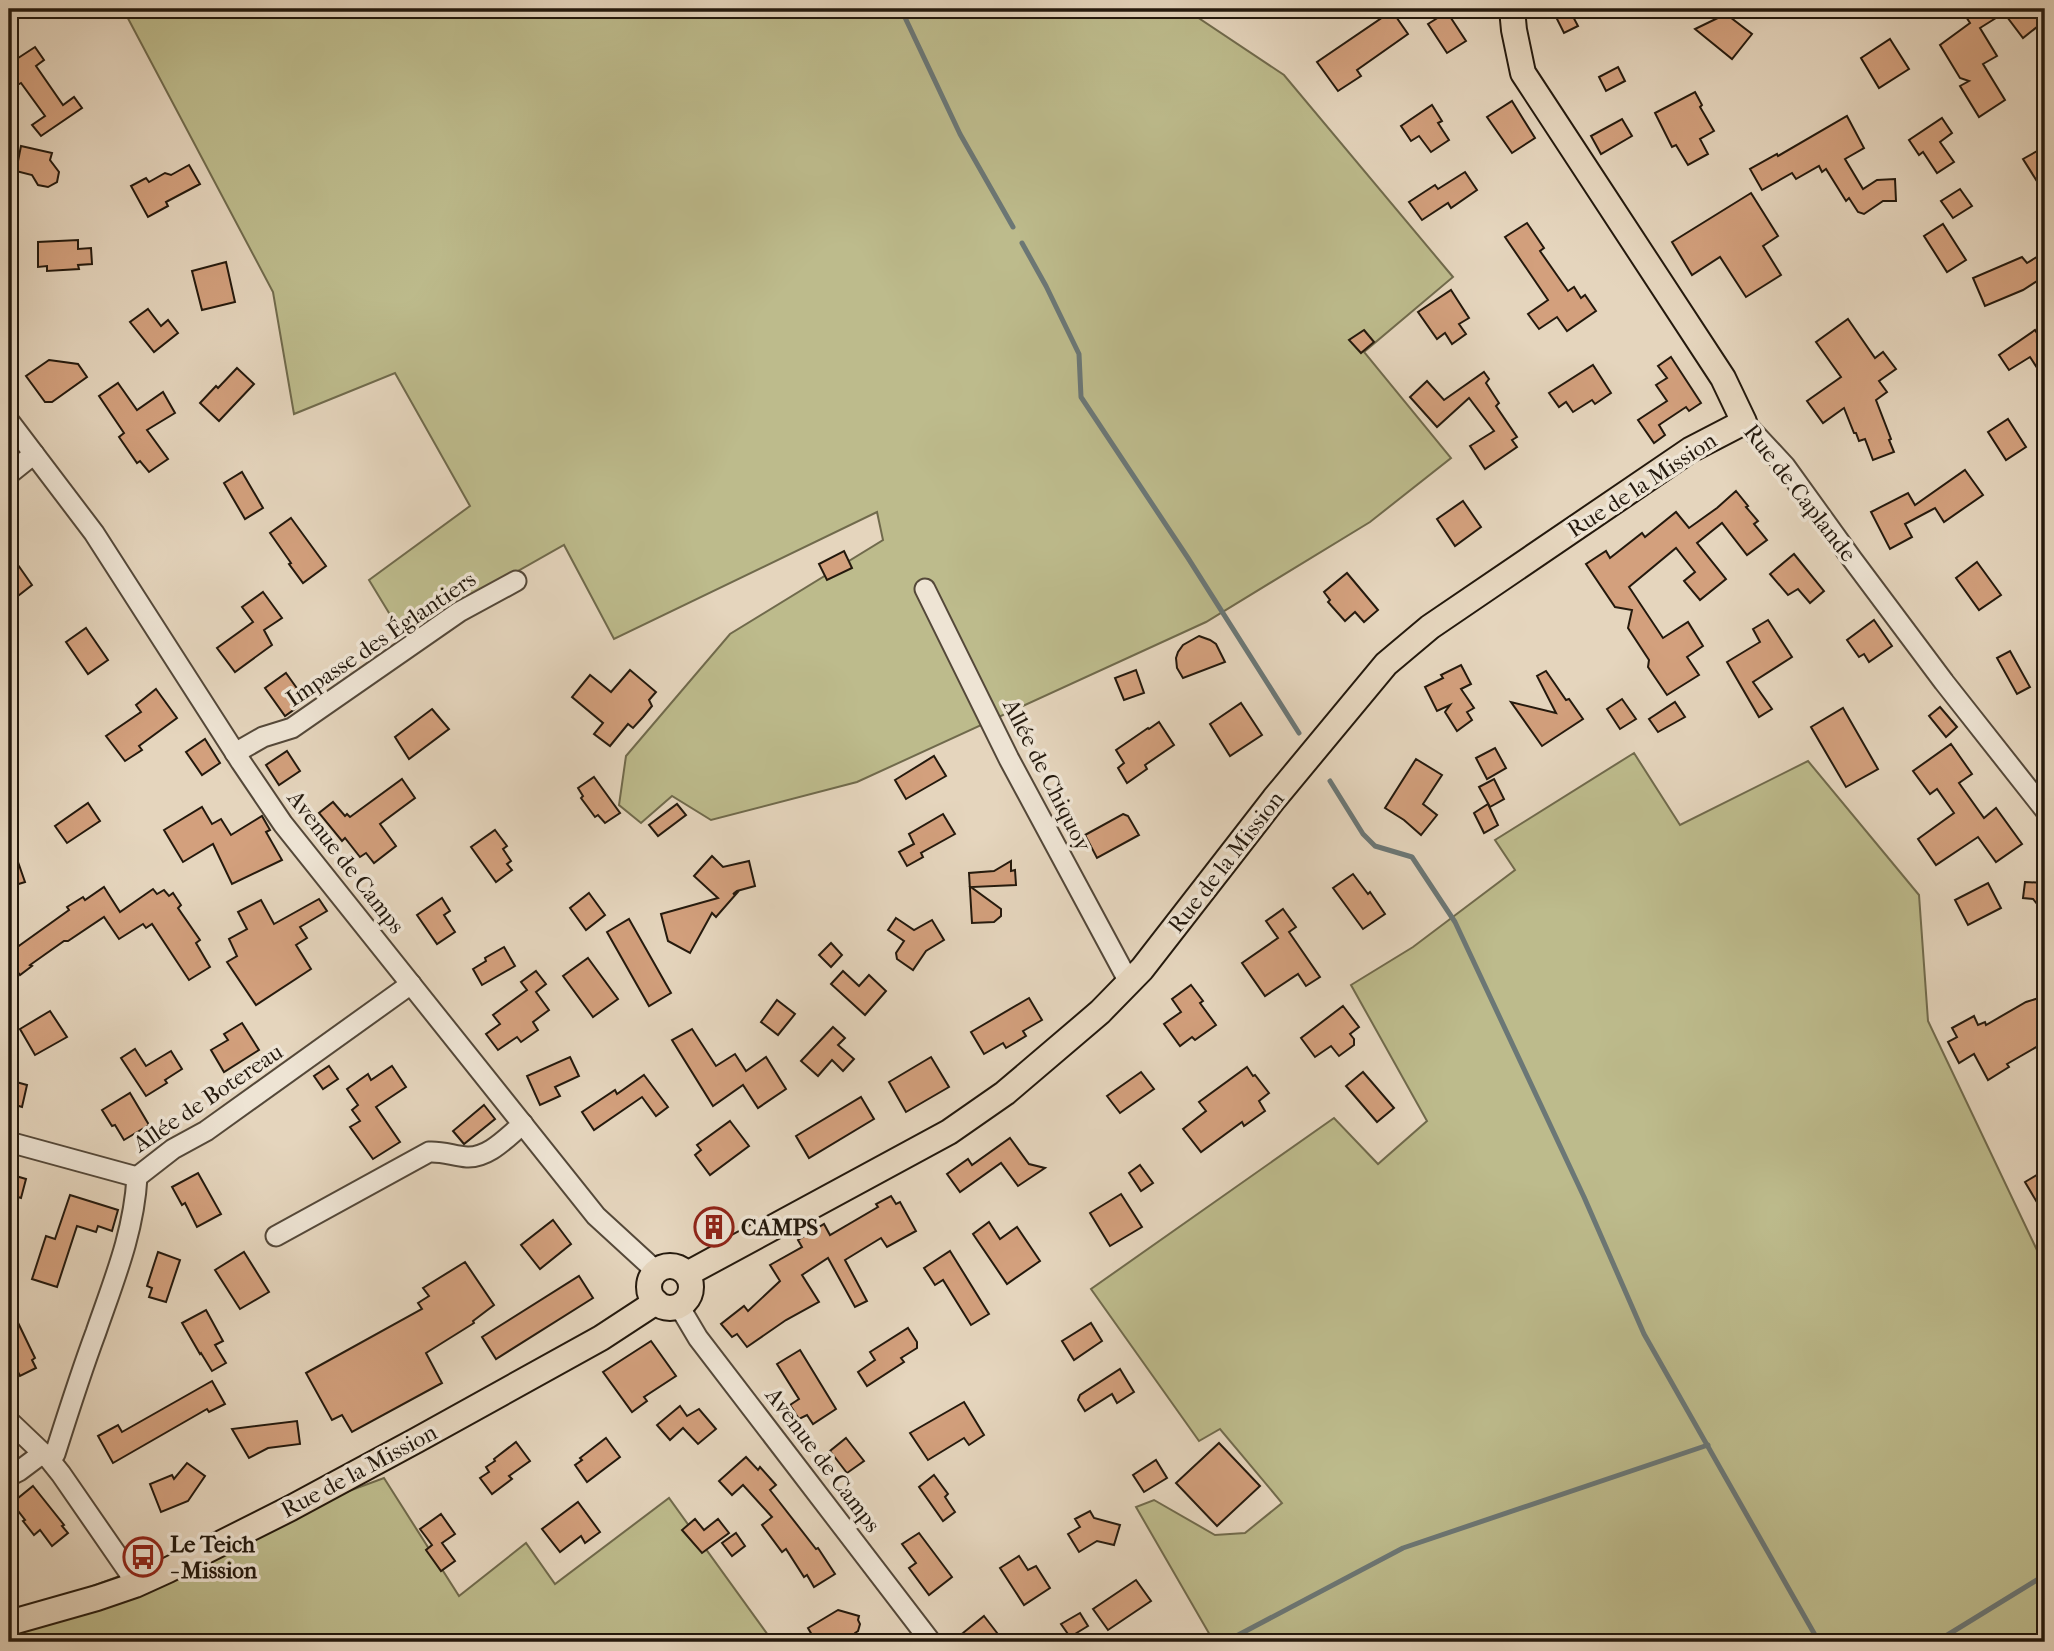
<svg xmlns="http://www.w3.org/2000/svg" width="2054" height="1651" font-family="'IM FELL French Canon',serif">
	<rect width="100%" height="100%" fill="#e5d5bd"/>
	<filter id="stains"><feTurbulence type="fractalNoise" baseFrequency=".00286" numOctaves="4"/><feColorMatrix values="0 0 0 0 .2 0 0 0 0 .09 0 0 0 0 .02 0 0 0 .5 -.17"/></filter>
	<radialGradient id="worn" r=".72"><stop offset=".6" stop-color="#630" stop-opacity="0"/><stop offset="1" stop-color="#630" stop-opacity=".3"/></radialGradient>
	<g fill="#bdbb8c" stroke="#706a4c" stroke-width="2">
		<polygon points="123,9 1185,9 1284,75 1453,277 1364,352 1451,458 1370,522 1206,622 857,782 711,820 672,796 641,823 619,805 626,756 730,634 883,540 877,512 614,639 564,545 403,636 369,580 470,506 395,373 294,414 273,292"/>
		<polygon points="1634,753 1680,825 1808,761 1919,895 1928,1021 2045,1267 2045,1642 1214,1642 1136,1507 1154,1500 1215,1535 1245,1533 1282,1503 1220,1429 1199,1441 1091,1289 1334,1118 1378,1164 1427,1121 1351,985 1413,947 1515,870 1495,840"/>
		<polygon points="384,1478 459,1596 526,1543 555,1584 669,1498 773,1642 9,1642 9,1617"/>
	</g>
	<g fill="none" stroke-linecap="round" stroke-linejoin="round">
		<g stroke="#6b7776" stroke-width="5">
			<polyline points="901,9 960,134 1013,227"/>
			<polyline points="1022,243 1046,286 1079,354 1081,397 1188,558 1299,733"/>
			<polyline points="1330,781 1363,834 1375,846 1412,857 1455,922 1584,1197 1644,1334 1819,1642"/>
			<polyline points="1225,1642 1403,1548 1708,1445"/>
			<polyline points="1936,1642 2045,1575"/>
		</g>
	</g>
	<g fill="#d3a07d" stroke="#24190d" stroke-width="2">
		<polygon points="1552,9 1569,9 1578,26 1564,33"/>
		<polygon points="1961,9 2031,9 2042,23 2023,38 2004,13 1980,28 1997,56 1983,64 2005,100 1979,117 1960,86 1969,81 1960,78 1940,45 1970,23"/>
		<polygon points="1392,11 1408,34 1357,70 1361,76 1338,91 1317,62"/>
		<polygon points="1447,12 1466,41 1447,53 1428,24"/>
		<polygon points="1726,14 1752,34 1732,59 1695,29"/>
		<polygon points="1890,39 1909,69 1879,88 1861,58"/>
		<polygon points="35,47 44,60 36,66 63,105 74,97 82,108 41,136 32,125 45,116 21,83 14,87 9,79 9,64"/>
		<polygon points="1618,67 1625,81 1606,91 1599,77"/>
		<polygon points="1695,92 1702,105 1700,107 1714,131 1700,139 1708,154 1688,165 1676,145 1672,147 1655,113"/>
		<polygon points="1512,101 1535,138 1512,153 1487,117"/>
		<polygon points="1432,105 1442,121 1438,123 1449,140 1431,152 1419,136 1411,141 1401,126"/>
		<polygon points="1847,116 1864,148 1845,159 1863,189 1877,180 1895,179 1896,201 1883,201 1864,214 1858,212 1849,198 1846,201 1826,169 1822,172 1819,166 1796,179 1792,173 1762,190 1750,169 1777,154 1778,156"/>
		<polygon points="1942,118 1952,133 1940,142 1954,162 1937,173 1923,152 1919,155 1909,140"/>
		<polygon points="1622,119 1632,136 1601,154 1591,136"/>
		<polygon points="21,146 52,153 50,160 59,172 57,182 48,187 38,185 32,175 16,171"/>
		<polygon points="2039,150 2045,160 2045,194 2023,159"/>
		<polygon points="189,165 200,184 166,202 168,206 148,217 131,186 146,178 149,182 165,173 171,175"/>
		<polygon points="1465,172 1477,190 1451,208 1448,203 1422,220 1409,202 1435,185 1438,189"/>
		<polygon points="1960,189 1972,206 1953,218 1941,201"/>
		<polygon points="1751,193 1778,236 1763,246 1781,275 1746,297 1720,257 1692,275 1672,242"/>
		<polygon points="1527,223 1544,248 1540,251 1568,291 1574,287 1581,298 1585,295 1596,311 1567,331 1557,317 1539,329 1528,314 1548,300 1505,237"/>
		<polygon points="1943,224 1966,260 1947,272 1924,236"/>
		<polygon points="78,240 78,249 91,248 92,264 78,265 79,269 47,271 47,266 38,267 38,242"/>
		<polygon points="2045,252 2045,276 2023,290 1985,306 1973,278 2022,257 2027,263"/>
		<polygon points="226,262 235,302 202,310 192,271"/>
		<polygon points="1451,290 1469,318 1459,324 1466,334 1452,344 1445,333 1437,339 1418,312"/>
		<polygon points="148,309 161,326 168,320 178,333 154,352 130,322"/>
		<polygon points="1848,319 1875,358 1883,352 1896,369 1879,381 1887,392 1876,400 1891,439 1889,440 1894,452 1873,460 1865,439 1859,441 1856,433 1854,433 1844,408 1823,423 1807,401 1841,377 1816,342"/>
		<polygon points="1364,330 1374,342 1361,353 1349,340"/>
		<polygon points="2035,330 2045,346 2045,380 2030,357 2009,370 1999,355"/>
		<polygon points="1671,357 1701,403 1689,411 1686,407 1659,425 1665,435 1654,443 1638,420 1667,401 1656,385 1667,378 1658,366"/>
		<polygon points="49,360 78,364 87,377 52,402 45,402 26,376"/>
		<polygon points="1593,365 1611,393 1595,404 1592,400 1573,412 1566,402 1559,407 1549,393"/>
		<polygon points="237,368 254,384 219,421 200,403 216,386 218,388"/>
		<polygon points="1484,372 1489,379 1486,383 1499,403 1496,406 1517,437 1512,440 1517,447 1485,469 1470,446 1494,431 1469,398 1437,427 1410,397 1427,381 1444,400"/>
		<polygon points="118,383 137,410 163,392 175,413 147,430 168,459 149,472 140,461 137,463 119,437 124,433 99,396"/>
		<polygon points="2008,419 2026,447 2006,460 1988,432"/>
		<polygon points="1965,470 1983,495 1944,522 1935,508 1905,524 1912,537 1890,549 1871,512 1908,493 1915,505"/>
		<polygon points="242,472 263,508 245,519 224,483"/>
		<polygon points="1736,491 1748,506 1746,507 1758,521 1754,524 1767,540 1747,555 1722,523 1697,543 1726,579 1700,600 1684,581 1695,572 1676,548 1629,587 1663,638 1688,622 1703,646 1687,657 1699,675 1667,695 1648,667 1649,660 1628,628 1632,610 1615,607 1586,564 1606,551 1610,558 1642,533 1645,537 1676,512 1689,528 1717,508"/>
		<polygon points="1463,501 1481,527 1455,546 1437,519"/>
		<polygon points="291,518 326,566 303,583 289,564 291,563 270,533"/>
		<polygon points="844,551 852,568 827,580 819,564"/>
		<polygon points="1794,554 1824,591 1810,603 1798,589 1788,595 1770,574"/>
		<polygon points="1977,562 2001,595 1979,610 1956,578"/>
		<polygon points="18,565 32,585 9,603 9,572"/>
		<polygon points="1347,573 1378,610 1364,622 1355,612 1345,621 1328,602 1330,600 1324,592"/>
		<polygon points="263,592 282,618 264,630 272,645 235,672 217,648 253,622 242,607"/>
		<polygon points="1768,620 1792,657 1753,682 1772,709 1759,717 1727,662 1760,642 1753,629"/>
		<polygon points="1874,620 1892,646 1869,662 1864,654 1859,657 1847,640"/>
		<polygon points="86,628 108,660 88,674 66,642"/>
		<polygon points="1199,636 1210,640 1216,644 1225,662 1183,678 1177,668 1176,658 1178,652 1183,645"/>
		<polygon points="2010,651 2030,687 2017,694 1997,658"/>
		<polygon points="1461,665 1471,684 1461,689 1474,708 1467,712 1472,720 1457,731 1445,712 1450,705 1437,711 1425,687 1443,678 1441,675"/>
		<polygon points="630,670 656,692 649,700 652,706 643,717 633,728 628,724 610,746 594,734 603,723 572,697 590,675 611,692"/>
		<polygon points="1136,670 1144,693 1124,700 1115,678"/>
		<polygon points="1546,671 1566,700 1569,699 1583,719 1542,746 1511,702 1556,713 1537,676"/>
		<polygon points="286,673 306,701 285,716 265,688"/>
		<polygon points="156,689 177,718 139,746 142,750 125,761 106,736 141,712 136,705"/>
		<polygon points="1622,699 1636,719 1620,729 1607,709"/>
		<polygon points="1675,702 1685,717 1658,732 1649,719"/>
		<polygon points="1241,703 1262,735 1230,756 1210,724"/>
		<polygon points="1940,707 1957,727 1946,737 1929,716"/>
		<polygon points="1843,708 1878,769 1846,787 1811,727"/>
		<polygon points="432,709 449,729 409,759 395,737"/>
		<polygon points="1159,722 1174,745 1145,765 1147,769 1127,783 1118,768 1124,763 1116,750 1148,728 1149,729"/>
		<polygon points="205,739 220,763 202,775 186,752"/>
		<polygon points="1951,744 1972,774 1959,783 1984,818 1996,808 2022,844 1996,862 1978,837 1936,865 1918,839 1954,813 1937,789 1930,794 1913,771"/>
		<polygon points="1495,748 1506,768 1487,779 1476,758"/>
		<polygon points="287,751 300,771 279,785 266,765"/>
		<polygon points="934,756 946,776 906,799 895,780"/>
		<polygon points="1416,759 1442,775 1423,804 1437,815 1421,835 1404,820 1385,808"/>
		<polygon points="594,777 620,813 605,823 598,815 595,817 581,798 583,796 578,788"/>
		<polygon points="402,779 415,798 380,824 396,846 374,863 366,853 360,857 345,838 342,841 319,813 333,802 345,816 347,814 350,817"/>
		<polygon points="1494,779 1504,799 1490,807 1479,787"/>
		<polygon points="88,803 100,821 67,843 55,826"/>
		<polygon points="677,804 686,815 658,836 649,825"/>
		<polygon points="1488,804 1498,825 1484,833 1474,813"/>
		<polygon points="202,807 212,824 221,819 231,835 262,816 270,830 266,832 282,860 232,884 213,844 183,862 164,830"/>
		<polygon points="943,814 955,834 921,853 923,857 907,866 899,852 914,844 909,834"/>
		<polygon points="1123,814 1128,816 1139,835 1097,858 1085,835"/>
		<polygon points="495,830 507,846 503,849 511,861 507,864 512,870 496,882 471,847"/>
		<polygon points="9,842 11,842 25,882 9,887"/>
		<polygon points="712,856 723,867 749,861 755,886 737,891 733,894 737,893 716,917 712,913 690,953 668,941 661,914 718,898 694,876"/>
		<polygon points="1011,861 1011,871 1015,870 1016,885 971,887 1001,909 1001,916 994,922 972,923 969,873 994,871"/>
		<polygon points="1353,874 1368,894 1370,892 1385,914 1363,929 1333,888"/>
		<polygon points="2025,882 2045,883 2045,914 2033,899 2023,898"/>
		<polygon points="1988,883 2001,908 1968,925 1955,900"/>
		<polygon points="104,887 120,912 153,889 157,894 164,890 169,896 173,893 181,905 178,908 200,940 196,943 210,967 189,980 152,924 146,928 143,924 119,939 104,917 68,941 64,941 30,965 32,966 20,975 17,971 9,976 9,953 69,910 67,907 83,897 85,900"/>
		<polygon points="589,893 605,915 586,930 570,908"/>
		<polygon points="442,898 450,911 444,915 455,932 437,944 417,915"/>
		<polygon points="319,899 327,911 300,927 307,938 296,945 311,969 256,1005 227,962 237,956 229,939 247,929 238,912 261,900 274,924"/>
		<polygon points="1283,909 1296,927 1289,932 1320,977 1306,986 1298,974 1265,996 1242,963 1278,938 1266,921"/>
		<polygon points="896,918 914,930 932,920 944,940 926,951 913,970 897,959 896,953 904,941 888,930"/>
		<polygon points="629,919 671,993 649,1006 607,932"/>
		<polygon points="831,943 842,955 831,967 819,955"/>
		<polygon points="504,947 515,966 482,985 473,969 486,961 485,958"/>
		<polygon points="588,958 618,999 593,1017 563,976"/>
		<polygon points="536,971 546,984 536,992 549,1010 533,1022 538,1030 521,1042 517,1037 498,1050 486,1034 500,1024 493,1015 527,990 521,982"/>
		<polygon points="843,971 859,986 869,975 886,991 865,1015 831,984"/>
		<polygon points="1191,985 1203,1001 1200,1003 1216,1025 1195,1040 1192,1037 1180,1046 1164,1024 1181,1012 1172,999"/>
		<polygon points="2045,996 2045,1042 2007,1064 2009,1067 1988,1080 1974,1054 1959,1063 1948,1042 1957,1037 1952,1028 1974,1016 1978,1025 1985,1022 1986,1025 2026,1002"/>
		<polygon points="1029,998 1042,1020 1023,1031 1026,1036 1006,1048 1003,1043 984,1054 971,1032"/>
		<polygon points="777,1000 795,1014 778,1035 761,1022"/>
		<polygon points="1343,1006 1359,1027 1350,1034 1354,1039 1354,1045 1339,1056 1331,1046 1315,1057 1301,1038"/>
		<polygon points="50,1011 67,1037 35,1055 20,1029"/>
		<polygon points="242,1023 259,1050 224,1072 211,1050 228,1040 224,1034"/>
		<polygon points="833,1027 845,1038 838,1045 854,1059 843,1071 832,1060 818,1076 801,1061"/>
		<polygon points="692,1029 716,1066 735,1054 746,1071 766,1057 786,1089 758,1108 743,1085 713,1106 672,1040"/>
		<polygon points="135,1049 146,1066 171,1051 182,1069 165,1080 167,1083 146,1096 121,1058"/>
		<polygon points="570,1057 579,1076 555,1087 560,1096 540,1105 527,1076"/>
		<polygon points="931,1057 949,1087 906,1112 889,1082"/>
		<polygon points="329,1066 338,1079 323,1089 314,1076"/>
		<polygon points="392,1066 406,1087 376,1107 400,1142 373,1159 350,1127 360,1121 352,1110 358,1105 347,1089 368,1074 371,1080"/>
		<polygon points="1247,1067 1253,1076 1255,1075 1269,1093 1259,1101 1265,1111 1244,1126 1242,1122 1201,1152 1183,1129 1206,1111 1199,1102"/>
		<polygon points="1141,1072 1154,1089 1120,1113 1107,1096"/>
		<polygon points="1363,1072 1394,1108 1377,1122 1346,1086"/>
		<polygon points="644,1075 668,1107 656,1116 642,1097 594,1130 582,1112 615,1090 617,1094"/>
		<polygon points="9,1080 27,1085 22,1107 9,1103"/>
		<polygon points="130,1093 149,1125 124,1140 115,1125 112,1126 102,1110"/>
		<polygon points="861,1097 874,1119 809,1158 796,1136"/>
		<polygon points="484,1105 495,1119 464,1144 453,1131"/>
		<polygon points="730,1121 749,1146 710,1175 695,1155 701,1150 697,1145"/>
		<polygon points="1010,1138 1029,1164 1045,1168 1018,1186 1001,1163 960,1192 947,1174 968,1159 972,1165"/>
		<polygon points="1140,1165 1153,1183 1141,1191 1129,1173"/>
		<polygon points="2045,1170 2045,1216 2025,1182"/>
		<polygon points="198,1173 221,1214 197,1227 185,1203 182,1205 172,1187"/>
		<polygon points="9,1174 26,1179 21,1198 9,1194"/>
		<polygon points="1121,1194 1142,1227 1110,1246 1090,1213"/>
		<polygon points="70,1195 118,1210 112,1231 98,1226 96,1232 77,1226 57,1287 32,1279 46,1236 55,1239"/>
		<polygon points="891,1196 896,1204 900,1202 916,1231 887,1247 881,1238 845,1260 867,1301 855,1307 828,1258 802,1275 819,1302 786,1320 747,1347 737,1334 732,1337 721,1324 744,1306 748,1311 780,1281 770,1265 802,1247 798,1240 824,1224 830,1235 878,1207 876,1204"/>
		<polygon points="553,1220 571,1244 540,1269 521,1245"/>
		<polygon points="989,1222 1000,1239 1017,1227 1040,1261 1007,1284 973,1234"/>
		<polygon points="950,1251 989,1314 971,1325 943,1280 935,1285 924,1268"/>
		<polygon points="158,1252 180,1260 166,1302 149,1297 152,1288 147,1286"/>
		<polygon points="244,1252 269,1292 240,1309 215,1270"/>
		<polygon points="465,1262 494,1305 473,1321 474,1323 426,1353 442,1383 352,1432 342,1415 332,1420 306,1373 422,1309 418,1303 429,1296 423,1288"/>
		<polygon points="579,1276 593,1298 496,1359 482,1337"/>
		<polygon points="9,1304 35,1358 32,1360 36,1368 20,1376 9,1354"/>
		<polygon points="206,1310 223,1341 215,1345 226,1363 212,1371 201,1353 200,1354 182,1323"/>
		<polygon points="1091,1323 1102,1341 1074,1360 1062,1341"/>
		<polygon points="908,1328 917,1342 917,1348 901,1358 904,1362 867,1386 858,1372 875,1360 870,1352"/>
		<polygon points="651,1341 676,1376 644,1397 647,1401 632,1412 603,1372"/>
		<polygon points="800,1350 836,1409 813,1424 807,1415 799,1419 790,1405 799,1399 777,1364"/>
		<polygon points="1120,1369 1134,1392 1117,1403 1112,1394 1085,1411 1078,1400 1080,1395"/>
		<polygon points="212,1381 225,1404 209,1412 207,1409 113,1463 98,1436 118,1425 122,1432"/>
		<polygon points="964,1402 984,1435 969,1445 964,1438 928,1460 910,1433"/>
		<polygon points="680,1406 687,1416 699,1409 716,1429 698,1444 683,1428 670,1440 657,1425"/>
		<polygon points="297,1421 300,1444 268,1448 249,1458 232,1429"/>
		<polygon points="606,1438 620,1457 587,1482 575,1465 582,1460 580,1458"/>
		<polygon points="846,1438 864,1461 847,1473 830,1451"/>
		<polygon points="516,1442 530,1461 509,1476 512,1479 492,1494 480,1478 489,1472 486,1467 495,1461 494,1459"/>
		<polygon points="1219,1443 1260,1486 1217,1526 1176,1483"/>
		<polygon points="746,1457 758,1470 760,1467 776,1485 770,1490 816,1549 818,1548 835,1574 814,1587 807,1575 804,1577 786,1549 782,1552 762,1525 772,1517 743,1485 732,1495 719,1481"/>
		<polygon points="1156,1460 1167,1478 1144,1492 1133,1475"/>
		<polygon points="187,1463 205,1476 188,1501 161,1512 150,1484 172,1475 174,1479"/>
		<polygon points="934,1475 948,1494 945,1497 955,1512 943,1521 919,1487"/>
		<polygon points="33,1486 64,1525 62,1526 68,1533 52,1546 40,1530 34,1535 23,1521 25,1520 12,1503"/>
		<polygon points="578,1502 600,1532 585,1543 581,1536 560,1552 542,1529"/>
		<polygon points="1090,1511 1094,1518 1120,1525 1114,1545 1097,1541 1079,1552 1068,1534 1080,1527 1075,1519"/>
		<polygon points="441,1514 455,1534 442,1543 455,1561 441,1571 426,1550 432,1545 420,1529"/>
		<polygon points="695,1519 704,1530 718,1519 729,1533 702,1553 682,1530"/>
		<polygon points="736,1533 745,1546 732,1556 722,1543"/>
		<polygon points="919,1533 952,1577 929,1595 909,1568 916,1563 902,1544"/>
		<polygon points="1019,1556 1028,1570 1036,1566 1050,1588 1024,1605 1000,1568"/>
		<polygon points="1136,1580 1151,1601 1108,1630 1093,1609"/>
		<polygon points="838,1610 859,1616 858,1620 860,1624 858,1631 855,1633 854,1637 841,1634 826,1642 816,1642 808,1628"/>
		<polygon points="1080,1613 1088,1626 1070,1637 1061,1624"/>
		<polygon points="984,1616 1004,1642 950,1642 963,1633"/>
	</g>
	<g fill="none" stroke-linecap="round" stroke-linejoin="round">
		<g stroke="#544839" stroke-width="23">
			<g id="minor">
				<polyline points="9,421 94,533 241,762 283,824 596,1216 656,1271"/>
				<polyline points="1744,422 1785,466 1852,559 1944,682 2045,810"/>
				<polyline points="9,474 34,454"/>
				<polyline points="925,589 1009,759 1129,982"/>
				<polyline points="235,753 263,737 292,728 459,612 516,581"/>
				<polyline points="9,1142 137,1177"/>
				<path d="M276,1236L429,1152C442,1151 454,1156 467,1157C489,1158 507,1137 523,1124"/>
				<polyline points="679,1306 698,1338 931,1642"/>
				<polyline points="9,1421 49,1459 61,1474 128,1571 135,1585"/>
				<path d="M49,1459L55,1454C68,1413 81,1372 96,1332C114,1280 134,1232 137,1177L173,1149L206,1131L411,984"/>
				<polyline points="9,1476 19,1471 43,1453"/>
			</g>
		</g>
		<g stroke="#24190d" stroke-width="28">
			<g id="major">
				<circle cx="670" cy="1287" r="21"/>
				<polyline points="687,1274 949,1132 1005,1093 1100,1012 1142,969 1274,799 1386,664 1430,627 1690,450 1744,422 1723,378 1523,73 1514,30 1512,9"/>
				<polyline points="9,1623 97,1598 135,1585 168,1570 291,1508 417,1440 601,1338 656,1302"/>
			</g>
		</g>
		<use href="#minor" stroke="#eee4d4" stroke-width="19"/>
		<use href="#major" stroke="#e5d5bd" stroke-width="24"/>
	</g>
	<defs>
		<g id="building-ring" transform="scale(2.0125)"><circle r="9.5" fill="#eee4d4" stroke="#8f2418" stroke-width="1.5"/><path d="M-4-6H4V6H1V3H-1V6H-4ZM-2.5-4.3h1.7v1.8h-1.7ZM.8-4.3h1.7v1.8H.8ZM-2.5-1h1.7V.8h-1.7ZM.8-1h1.7V.8H.8Z" fill="#8f2418"/></g>
		<g id="bus-ring" transform="scale(2.0125)"><circle r="9.5" fill="#eee4d4" stroke="#8f2418" stroke-width="1.5"/><path d="M-5-6H5V4H4V6H2V4H-2V6H-4V4H-5ZM-3.5-4V0h7V-4ZM-3.5 1.2v1.5H-2V1.2ZM2 1.2v1.5H3.5V1.2Z" fill="#8f2418"/></g>
	</defs>
	<g fill-rule="evenodd">
		<use href="#building-ring" x="714" y="1227"/>
		<use href="#bus-ring" x="143" y="1557"/>
	</g>
	<g text-anchor="middle" dominant-baseline="central" stroke-width="7" stroke-linejoin="round" paint-order="stroke">
		<g font-size="23" fill="#24190d" stroke="#eee4d4">
			<text transform="translate(1642 485) rotate(-33)">Rue de la Mission</text>
			<text transform="translate(1800 493) rotate(52)">Rue de Caplande</text>
			<text transform="translate(381 639) rotate(-34)">Impasse des Églantiers</text>
			<text transform="translate(1047 775) rotate(63)">Allée de Chiquoy</text>
			<text transform="translate(346 862) rotate(52)">Avenue de Camps</text>
			<text transform="translate(1226 862) rotate(-52)">Rue de la Mission</text>
			<text transform="translate(208 1098) rotate(-34)">Allée de Botereau</text>
			<text transform="translate(823 1460) rotate(53)">Avenue de Camps</text>
			<text transform="translate(359 1471) rotate(-28)">Rue de la Mission</text>
		</g>
		<g font-size="23" font-weight="bold" fill="#24190d" stroke="#eee4d4" text-anchor="start">
			<text x="741" y="1227">CAMPS</text>
			<text x="170" y="1544">Le Teich<tspan x="170" dy="26">- Mission</tspan></text>
		</g>
	</g>
	<rect width="2054" height="1651" fill="none" stroke="#e5d5bd" stroke-width="35"/>
	<rect x="10" y="10" width="2033" height="1630" fill="none" stroke="#24190d" stroke-width="3.5"/>
	<rect x="18" y="18" width="2019" height="1616" fill="none" stroke="#24190d" stroke-width="2"/>
	<rect width="100%" height="100%" filter="url(#stains)"/>
	<rect width="100%" height="100%" fill="url(#worn)"/>
</svg>
